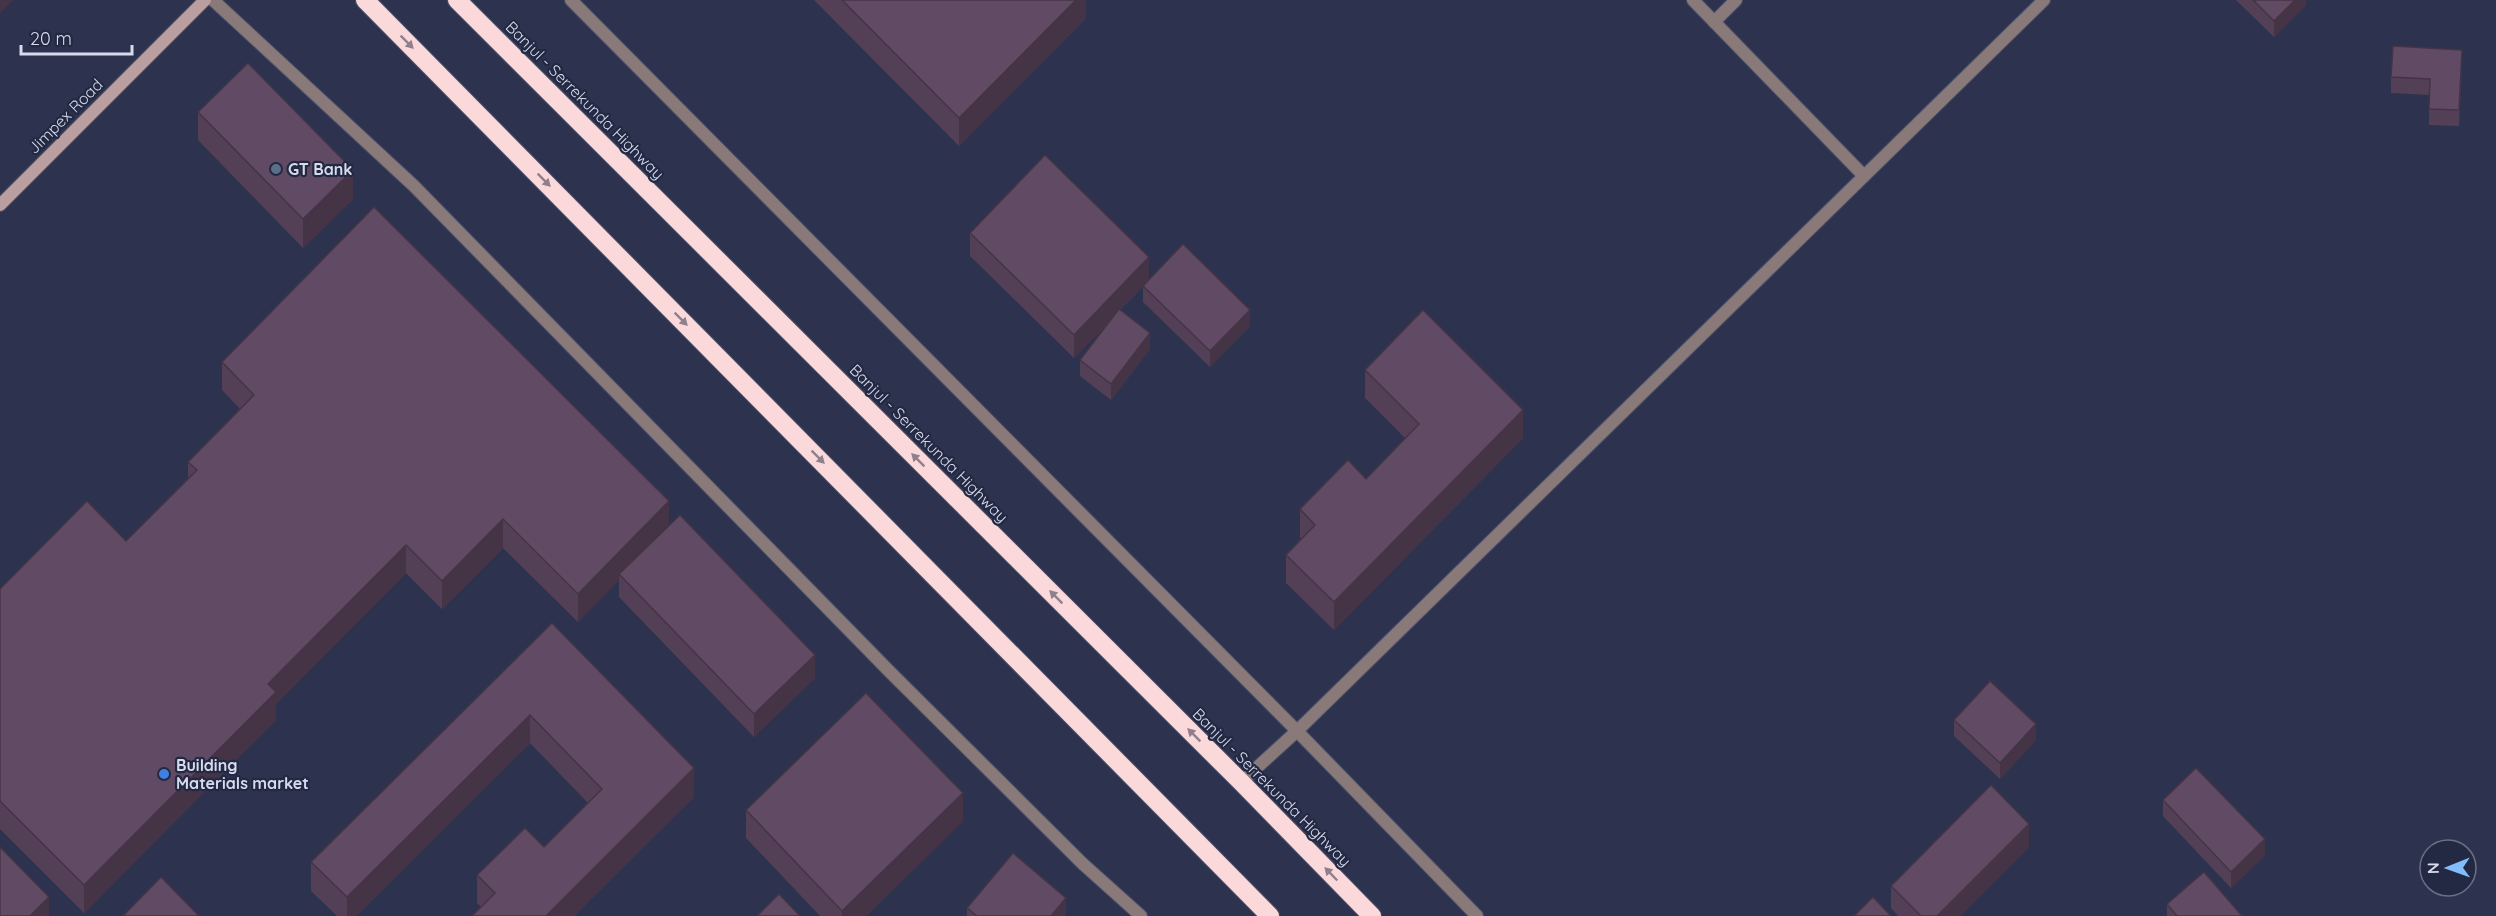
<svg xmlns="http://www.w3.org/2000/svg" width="2496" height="916" font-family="Quicksand,sans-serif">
	<rect width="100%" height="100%" fill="#2d334e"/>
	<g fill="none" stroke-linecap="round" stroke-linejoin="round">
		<g stroke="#4c516b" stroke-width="14">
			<g id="lane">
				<polyline points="213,0 414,186 890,672 1083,864 1141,916"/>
				<polyline points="571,0 1297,731 1477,916"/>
				<polyline points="1693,0 1864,176"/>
				<polyline points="1714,22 1736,0"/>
			</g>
		</g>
		<g stroke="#4c516b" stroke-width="14">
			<polyline id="street" points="1241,782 1297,731 2044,0"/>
		</g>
		<g stroke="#4c516b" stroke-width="14">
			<polyline id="secondary" points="0,205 205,0"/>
		</g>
		<g stroke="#4c516b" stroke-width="20">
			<g id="highway">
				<polyline points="365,0 1270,916"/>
				<polyline points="457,0 1241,782 1372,916"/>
			</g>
		</g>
		<use href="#lane" stroke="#8a7979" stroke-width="12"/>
		<use href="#street" stroke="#8a7979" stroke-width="12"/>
		<use href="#secondary" stroke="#ba9ea0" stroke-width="12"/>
		<use href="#highway" stroke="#fbd8da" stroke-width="18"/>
	</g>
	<g fill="#534056">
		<polygon points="814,0 1086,0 1086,18 959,146"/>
		<polygon points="2236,0 2306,0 2306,5 2274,37"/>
		<polygon points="2462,66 2459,126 2429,125 2429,95 2391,93 2391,77"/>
		<polygon points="198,112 353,199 303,248 198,140"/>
		<polygon points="970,233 1149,279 1250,326 1210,367 1143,302 1143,286 1120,310 1150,349 1111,400 1080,376 1080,360 1110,321 1074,358 970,256"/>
		<polygon points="222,362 669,525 815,678 754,737 619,597 619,580 578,622 503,548 442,609 406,573 276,704 276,720 84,913 0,829 0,589 126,541 188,479 188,462 240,409 222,390"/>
		<polygon points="1365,370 1523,438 1334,630 1286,583 1286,555 1301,539 1300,537 1300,509 1366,479 1405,438 1365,398"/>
		<polygon points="552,623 694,797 574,916 472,916 481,907 477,903 477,875 544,847 588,803 530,743 356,916 337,916 311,891 311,862"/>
		<polygon points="1954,720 2036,740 2000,779 1954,736"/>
		<polygon points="2163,800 2265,855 2231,888 2163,816"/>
		<polygon points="746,810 963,821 866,916 820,916 746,838"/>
		<polygon points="2029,847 1960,916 1898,916 1891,908 1891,886"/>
		<polygon points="2167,904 2242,916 2167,916"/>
		<polygon points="967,908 1066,914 1064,916 967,916"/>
	</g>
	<g fill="#443446">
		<polygon points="0,0 13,0 0,13"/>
		<polygon points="1076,0 1086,0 1086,18 959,146 959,118"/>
		<polygon points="2295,0 2306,0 2306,5 2274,37 2274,21"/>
		<polygon points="2462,50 2462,66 2459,126 2459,110"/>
		<polygon points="353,170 353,199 303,248 303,219"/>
		<polygon points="1149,257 1149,279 1074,358 1074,335"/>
		<polygon points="1250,310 1250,326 1210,367 1210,351"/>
		<polygon points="1150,333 1150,349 1111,400 1111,384"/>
		<polygon points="1523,410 1523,438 1334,630 1334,602"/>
		<polygon points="669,501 669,529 619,574 619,580 578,622 578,594"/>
		<polygon points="503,519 503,548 442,609 442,581"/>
		<polygon points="406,545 406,573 276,704 276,720 84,913 84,885 268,684"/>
		<polygon points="815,655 815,678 754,737 754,714"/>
		<polygon points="530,715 530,743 356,916 347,916 347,897"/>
		<polygon points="2036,724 2036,740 2000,779 2000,763"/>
		<polygon points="694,768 694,797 574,916 546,916"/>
		<polygon points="963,793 963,821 866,916 842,916 842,911"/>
		<polygon points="2029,824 2029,847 1960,916 1937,916"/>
		<polygon points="2265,839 2265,855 2231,888 2231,872"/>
		<polygon points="49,897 49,916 30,916"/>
		<polygon points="1066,898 1066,914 1064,916 1051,916"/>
	</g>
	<g fill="#614b64" stroke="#443446" stroke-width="1.5">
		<polygon points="842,0 1076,0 959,118"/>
		<polygon points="2253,0 2295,0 2274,21"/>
		<polygon points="2393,46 2462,50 2459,110 2429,109 2430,79 2391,77"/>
		<polygon points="248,63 353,170 303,219 198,112"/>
		<polygon points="1045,155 1149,257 1074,335 970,233"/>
		<polygon points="374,207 669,501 578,594 503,519 442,581 406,545 268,684 276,692 84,885 0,801 0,589 87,501 126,541 197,470 188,462 254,395 222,362"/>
		<polygon points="1183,244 1250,310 1210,351 1143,286"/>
		<polygon points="1119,309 1150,333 1111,384 1080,360"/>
		<polygon points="1423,310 1523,410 1334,602 1286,555 1315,525 1300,509 1348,460 1366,479 1419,424 1365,370"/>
		<polygon points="680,515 815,655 754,714 619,574"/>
		<polygon points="552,623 694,768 546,916 472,916 495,893 477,875 525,828 544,847 602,789 530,715 347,897 311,862"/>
		<polygon points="1990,681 2036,724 2000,763 1954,720"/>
		<polygon points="866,693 963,793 842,911 746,810"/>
		<polygon points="2196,768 2265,839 2231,872 2163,800"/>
		<polygon points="1991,785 2029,824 1937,916 1921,916 1891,886"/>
		<polygon points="0,847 49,897 30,916 0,916"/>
		<polygon points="1013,853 1066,898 1051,916 977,916 967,908"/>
		<polygon points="2204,872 2242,916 2177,916 2167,904"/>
		<polygon points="161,877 199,916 123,916"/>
		<polygon points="779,894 800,916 757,916"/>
		<polygon points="1873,897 1891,916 1854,916"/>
	</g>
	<defs><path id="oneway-solid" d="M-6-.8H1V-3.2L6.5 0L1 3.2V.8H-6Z" transform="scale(1.5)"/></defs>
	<g fill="#8f808e">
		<use href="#oneway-solid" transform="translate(407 42) rotate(45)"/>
		<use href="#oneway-solid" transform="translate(544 180) rotate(45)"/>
		<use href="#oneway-solid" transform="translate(681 319) rotate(45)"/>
		<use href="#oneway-solid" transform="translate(818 457) rotate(45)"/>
		<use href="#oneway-solid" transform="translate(918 460) rotate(-135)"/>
		<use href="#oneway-solid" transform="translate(1056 597) rotate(-135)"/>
		<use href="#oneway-solid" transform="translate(1194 735) rotate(-135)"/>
		<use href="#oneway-solid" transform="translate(1331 874) rotate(-134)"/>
	</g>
	<circle fill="#5c6f8a" stroke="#232943" stroke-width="2" cx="276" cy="169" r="6"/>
	<circle fill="#3f7fe0" stroke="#232943" stroke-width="2" cx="164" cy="774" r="6"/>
	<g text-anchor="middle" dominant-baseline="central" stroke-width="4.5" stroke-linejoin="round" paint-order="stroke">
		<g font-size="16" fill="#d7dbed" stroke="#232943">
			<text transform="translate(585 100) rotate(45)">Banjul - Serrekunda Highway</text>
			<text transform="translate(65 116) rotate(-45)">Jimpex Road</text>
			<text transform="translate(929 443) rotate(45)">Banjul - Serrekunda Highway</text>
			<text transform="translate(1272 787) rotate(45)">Banjul - Serrekunda Highway</text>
		</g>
		<g font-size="16" font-weight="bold" fill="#d7dbed" stroke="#232943" text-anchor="start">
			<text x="288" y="169">GT Bank</text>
			<text x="176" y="765">Building<tspan x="176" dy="18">Materials market</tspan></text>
		</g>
	</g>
	<g transform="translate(2448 868) rotate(269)"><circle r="28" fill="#232943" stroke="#6b7087" stroke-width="1.5"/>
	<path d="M0-4.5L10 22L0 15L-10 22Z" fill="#81bdfa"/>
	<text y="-9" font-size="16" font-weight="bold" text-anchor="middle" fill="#d7dbed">N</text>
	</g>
	<path d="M21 45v9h111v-9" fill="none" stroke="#d7dbed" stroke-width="3"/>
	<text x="30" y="45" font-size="18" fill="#d7dbed" stroke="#232943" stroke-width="4.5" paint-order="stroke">20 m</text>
</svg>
